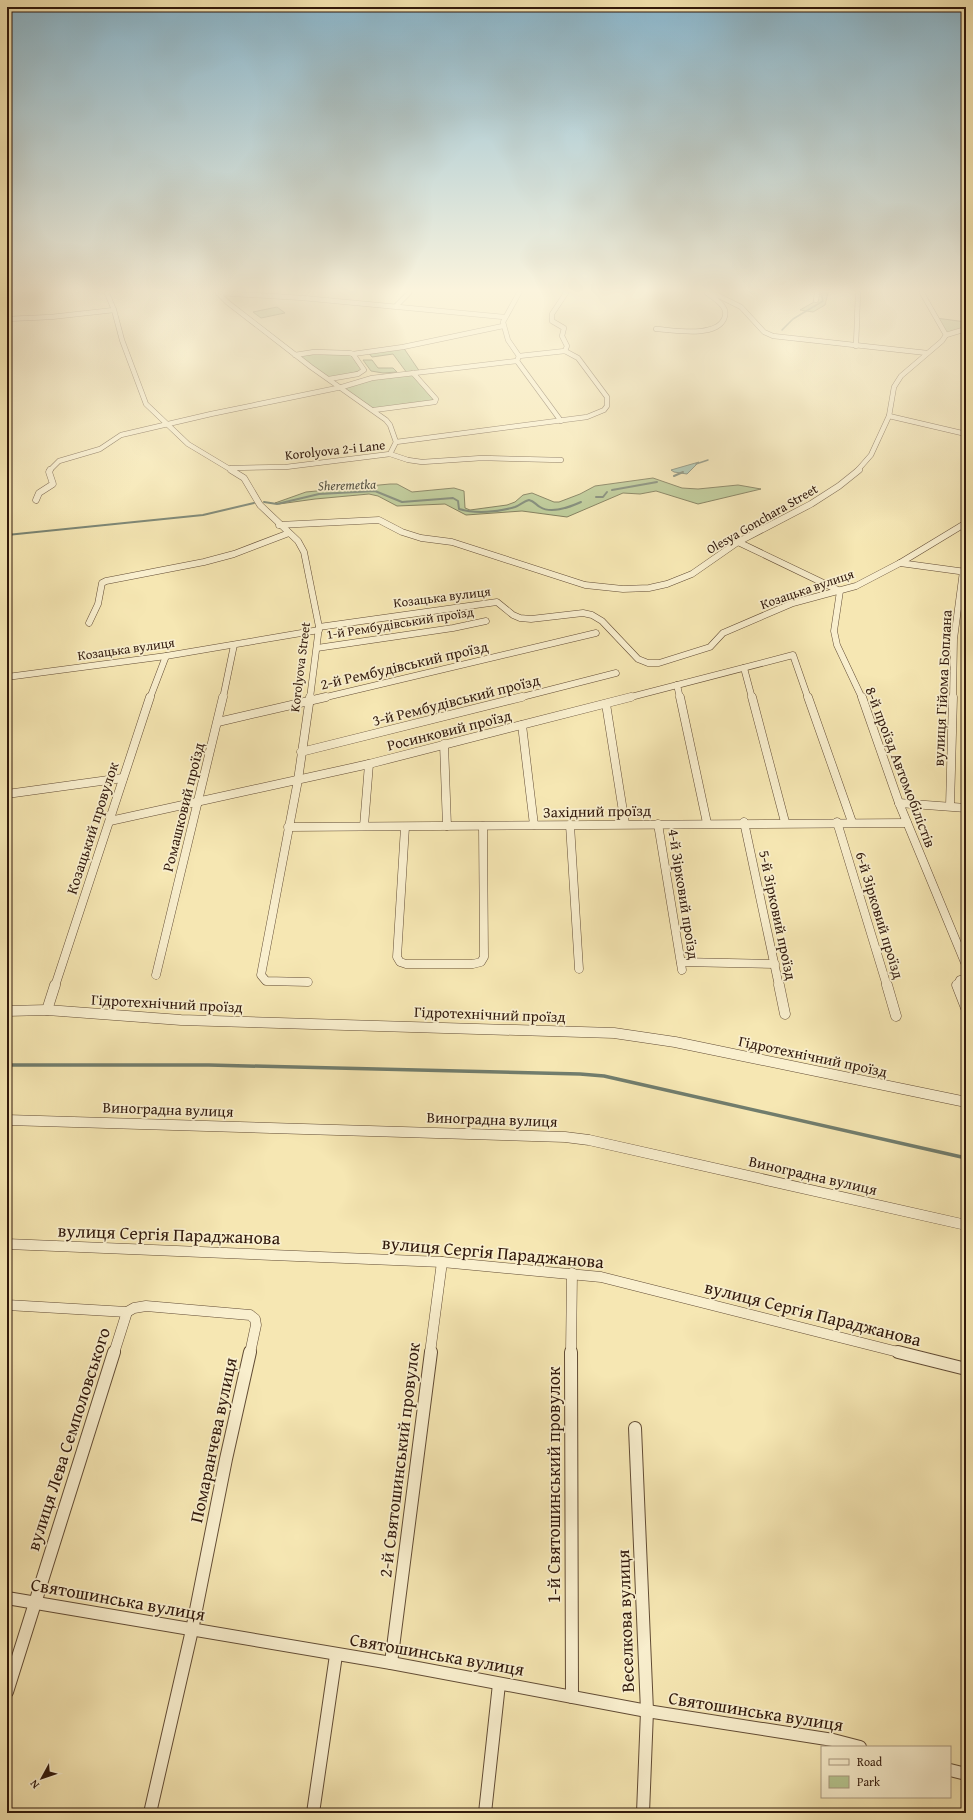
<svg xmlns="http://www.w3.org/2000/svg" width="973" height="1820" font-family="'Gentium Book Plus',serif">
	<rect width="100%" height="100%" fill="#f6e7b3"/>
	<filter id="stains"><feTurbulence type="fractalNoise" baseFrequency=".005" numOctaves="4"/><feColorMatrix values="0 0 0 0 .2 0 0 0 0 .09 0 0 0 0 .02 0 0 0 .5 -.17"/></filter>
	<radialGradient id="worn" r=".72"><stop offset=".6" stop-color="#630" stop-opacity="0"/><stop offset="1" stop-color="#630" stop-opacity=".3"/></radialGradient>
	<g fill="#b6c791" stroke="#73704e">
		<polygon points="817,293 828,293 825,305 813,312 800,310 814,302"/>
		<polygon points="277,307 285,313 261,318 253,312"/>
		<polygon points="936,318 966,322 966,329 946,335"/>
		<polygon points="403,347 420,372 413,373 436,400 374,410 342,387 372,378 407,373 393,354 372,357 368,352"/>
		<polygon points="350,353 364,370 329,379 295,355"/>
		<polygon points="363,360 372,360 378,368 393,368 397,372 383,373 371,371"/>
		<polygon points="653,478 682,488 698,489 738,485 761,489 698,504 656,491 640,494 623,493 567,517 522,511 466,515 445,504 397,506 378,496 369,494 315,499 279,504 275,503 306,492 390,484 397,484 412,492 454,488 464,491 465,508 470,510 507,505 515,502 523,495 532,493 554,502 559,502 580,494 595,486"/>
	</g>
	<polygon fill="#9dc0ae" stroke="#717d6d" points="699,462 687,474 674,472 671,470"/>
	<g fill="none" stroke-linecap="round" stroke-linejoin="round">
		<g stroke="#717d6d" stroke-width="1.5">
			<polyline points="782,330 793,319 823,301 821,293"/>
			<polyline points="696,464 708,460"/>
		</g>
		<g stroke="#717d6d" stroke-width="2">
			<polyline points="674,476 683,472"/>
			<polyline points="612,490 657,482"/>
			<polyline points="596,497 603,497 607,492"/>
			<path d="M264,502L277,504L319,494L375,491L402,502L453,498L458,501L459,509C476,514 498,512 515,507C520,505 524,501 529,500C534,501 535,504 540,507C551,514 570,507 581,502"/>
			<polyline points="7,535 203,515 254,503"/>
		</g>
		<polyline stroke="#717d6d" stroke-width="3.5" points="7,1065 209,1065 580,1074 604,1076 966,1158"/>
		<g stroke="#624c35" stroke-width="5.5">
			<g id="minor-far4">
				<polyline points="107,293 114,310 122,340 146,404 188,444 233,471"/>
				<polyline points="218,293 303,298 504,317"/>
				<polyline points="218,293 227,302 311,367 386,420 390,425 396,442 390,454"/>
				<polyline points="713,293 741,307 764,332 773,336 927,353"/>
				<polyline points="816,300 817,293"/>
				<polyline points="396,306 409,293"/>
				<polyline points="7,319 51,317 114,310"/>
				<path d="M656,329C673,330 715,338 724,319C730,307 715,299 707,293"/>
				<polyline points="946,335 966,329"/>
				<polyline points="856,346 858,293"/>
				<polyline points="565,351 567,346 562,336 564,328 552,321 552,314 566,293"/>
				<polyline points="353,354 403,347 503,326"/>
				<polyline points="295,355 314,352 350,353 353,354 364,370 358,374 329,379"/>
				<polyline points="519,356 517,361 561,421"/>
				<polyline points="374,410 435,402 436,399 413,373"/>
				<polyline points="889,416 966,434"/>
				<polyline points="396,442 587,417 604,410 607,406 607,397 578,358 565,351 519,356 508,340 503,322 519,293"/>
				<polyline points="231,468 286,467 390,454 408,460 422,462 482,458 561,460"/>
				<polyline points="49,471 59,461 100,449 121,435 211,414 342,387 372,378 517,361"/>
				<polyline points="857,471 871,455 889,416 894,387 901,376 942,341 946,335 922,293"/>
			</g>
		</g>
		<g stroke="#624c35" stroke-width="7">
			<g id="minor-far3">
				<polyline points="231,470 244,478 260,505 298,541 304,552 319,627 310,698"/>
				<polyline points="36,500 39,493 53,484 49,472 50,470"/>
				<polyline points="279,525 379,520 402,532 421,538 452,542 585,585 623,589 649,588 667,584 692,574 738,542 811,504 839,486 859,470"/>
				<polyline points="738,542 840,591 834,631 837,645 862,698"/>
				<polyline points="900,563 966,572"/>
				<polyline points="89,623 98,604 102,583 106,581 204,562 234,554 289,533"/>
				<polyline points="319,627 497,602 513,615 520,618 531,619 583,613 592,615 602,621 638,659 648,663 659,663 710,647 723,633 793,603 856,586 900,563 966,523"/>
				<polyline points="317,648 453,628 486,621"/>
				<polyline points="744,668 752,698"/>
				<polyline points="7,677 166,656 319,630"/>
				<polyline points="677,685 680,698"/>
				<polyline points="150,698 166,656"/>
				<polyline points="223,698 234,645"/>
				<polyline points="322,698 596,633"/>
				<polyline points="518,698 616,673"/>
				<polyline points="627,698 793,655 808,698"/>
				<polyline points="953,698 954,639 963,571"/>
			</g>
		</g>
		<g stroke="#624c35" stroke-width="9">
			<g id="minor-far2">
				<polyline points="680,697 707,823"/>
				<polyline points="752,697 785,822"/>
				<polyline points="808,697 852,822"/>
				<polyline points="862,697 899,803 966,965"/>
				<polyline points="606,704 625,824"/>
				<polyline points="218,722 326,697"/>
				<polyline points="522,725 534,825"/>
				<polyline points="444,744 447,826"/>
				<polyline points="301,752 522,697"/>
				<polyline points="7,794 123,778"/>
				<polyline points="899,803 966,808"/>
				<polyline points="950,806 953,697"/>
				<polyline points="110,821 369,764 631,697"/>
				<polyline points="744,822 779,986"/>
				<polyline points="837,822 887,986"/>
				<polyline points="658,824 682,970"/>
				<polyline points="570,825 579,969"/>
				<polyline points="364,826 369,764"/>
				<polyline points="288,827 907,823"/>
				<polyline points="405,827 397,957 400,962 406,964 473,964 481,962 484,957 483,826"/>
				<polyline points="681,962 775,964"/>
				<polyline points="156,975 223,697"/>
				<polyline points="308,982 266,981 261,975 298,780 310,697"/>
				<polyline points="55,986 150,697"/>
				<polyline points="957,986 960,980 966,978"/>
			</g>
		</g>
		<g stroke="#624c35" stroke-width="11">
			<g id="minor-far1">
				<polyline points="779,985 785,1014"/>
				<polyline points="887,985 896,1016"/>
				<polyline points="957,985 966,1008"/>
				<polyline points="47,1010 55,985"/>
				<polyline points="7,1011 47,1010 181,1020 614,1033 675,1042 966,1102"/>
				<polyline points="7,1120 565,1137 589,1140 966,1225"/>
				<polyline points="7,1244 442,1262 601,1277 902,1353"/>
				<polyline points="7,1305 127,1312 134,1308 146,1306 250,1315 255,1319 256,1325 250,1353"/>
				<polyline points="114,1353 127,1312"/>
				<polyline points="430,1353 442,1262"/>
				<polyline points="571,1353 572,1273"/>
			</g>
		</g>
		<g stroke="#624c35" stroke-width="14">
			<g id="minor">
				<polyline points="571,1352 572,1697"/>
				<polyline points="898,1352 966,1369"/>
				<polyline points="635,1428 647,1711 643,1813"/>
				<polyline points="7,1598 391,1663 647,1711 833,1740 860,1747"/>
				<polyline points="391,1663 431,1352"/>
				<polyline points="7,1692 114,1352"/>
				<polyline points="950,1770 966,1774"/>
				<polyline points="150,1813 192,1630 226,1459 250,1352"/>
				<polyline points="313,1813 336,1655"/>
				<polyline points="485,1813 499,1684"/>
			</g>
		</g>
		<use href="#minor-far4" stroke="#f9efce" stroke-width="4.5"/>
		<use href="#minor-far3" stroke="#f9efce" stroke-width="6"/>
		<use href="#minor-far2" stroke="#f9efce" stroke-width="8"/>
		<use href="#minor-far1" stroke="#f9efce" stroke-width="10"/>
		<use href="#minor" stroke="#f9efce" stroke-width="12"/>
	</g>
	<linearGradient id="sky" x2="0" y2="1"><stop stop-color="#8ab9d1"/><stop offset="0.53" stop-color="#fbf4dd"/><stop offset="1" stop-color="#fbf4dd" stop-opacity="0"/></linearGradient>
	<rect width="973" height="548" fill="url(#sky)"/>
	<g text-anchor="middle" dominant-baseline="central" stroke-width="3.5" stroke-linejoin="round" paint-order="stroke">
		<g font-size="13" fill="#30180b" stroke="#f9efce">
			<text transform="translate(335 450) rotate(-6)">Korolyova 2-i Lane</text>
			<text transform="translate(762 519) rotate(-30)">Olesya Gonchara Street</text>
			<text transform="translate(807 589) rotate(-19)">Козацька вулиця</text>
			<text transform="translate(442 597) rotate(-7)">Козацька вулиця</text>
			<text transform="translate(400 623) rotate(-9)">1-й Рембудівський проїзд</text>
			<text transform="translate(126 649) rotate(-8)">Козацька вулиця</text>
			<text transform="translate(300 667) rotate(-83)">Korolyova Street</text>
		</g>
		<g font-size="13" font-style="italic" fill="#565344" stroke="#f9efce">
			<text transform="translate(347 485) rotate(-2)">Sheremetka</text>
		</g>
		<g font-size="15" fill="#30180b" stroke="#f9efce">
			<text transform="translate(404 665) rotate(-13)">2-й Рембудівський проїзд</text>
			<text transform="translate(942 688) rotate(-87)">вулиця Гійома Боплана</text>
			<text transform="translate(456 700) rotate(-14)">3-й Рембудівський проїзд</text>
			<text transform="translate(449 730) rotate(-14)">Росинковий проїзд</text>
			<text transform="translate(901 767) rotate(69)">8-й проїзд Автомобілістів</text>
			<text transform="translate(183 807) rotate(-76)">Ромашковий проїзд</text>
			<text transform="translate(597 811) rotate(-1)">Західний проїзд</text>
			<text transform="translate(92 828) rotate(-72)">Козацький провулок</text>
			<text transform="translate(684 894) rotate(81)">4-й Зірковий проїзд</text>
			<text transform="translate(778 915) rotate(78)">5-й Зірковий проїзд</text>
			<text transform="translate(880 915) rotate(73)">6-й Зірковий проїзд</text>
			<text transform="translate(167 1003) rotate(3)">Гідротехнічний проїзд</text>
			<text transform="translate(490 1014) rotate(2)">Гідротехнічний проїзд</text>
			<text transform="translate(813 1056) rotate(12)">Гідротехнічний проїзд</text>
			<text transform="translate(168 1109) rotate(2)">Виноградна вулиця</text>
			<text transform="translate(492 1119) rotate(2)">Виноградна вулиця</text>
			<text transform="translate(813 1175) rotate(13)">Виноградна вулиця</text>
		</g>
		<g font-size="18" fill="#30180b" stroke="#f9efce">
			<text transform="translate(169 1234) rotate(2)">вулиця Сергія Параджанова</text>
			<text transform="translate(493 1252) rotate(5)">вулиця Сергія Параджанова</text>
			<text transform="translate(813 1313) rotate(14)">вулиця Сергія Параджанова</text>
			<text transform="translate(68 1439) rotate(-72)">вулиця Лева Семполовського</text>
			<text transform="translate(213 1440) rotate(-78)">Помаранчева вулиця</text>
			<text transform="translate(399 1460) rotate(-83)">2-й Святошинський провулок</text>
			<text transform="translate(553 1485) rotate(-90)">1-й Святошинський провулок</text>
			<text transform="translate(118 1599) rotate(10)">Святошинська вулиця</text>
			<text transform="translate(625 1621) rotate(-92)">Веселкова вулиця</text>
			<text transform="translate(437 1654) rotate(10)">Святошинська вулиця</text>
			<text transform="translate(756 1711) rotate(9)">Святошинська вулиця</text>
		</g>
	</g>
	<rect width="973" height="1820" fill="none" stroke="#f6e7b3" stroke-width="24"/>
	<rect x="8" y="8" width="957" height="1804" fill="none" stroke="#30180b" stroke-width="2"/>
	<rect x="12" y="12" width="949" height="1796" fill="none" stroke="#30180b"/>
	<rect x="821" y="1746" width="130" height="52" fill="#f9efce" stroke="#a99980"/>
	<rect x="829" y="1759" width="20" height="6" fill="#f9efce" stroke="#a99980"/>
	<text x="857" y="1766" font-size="12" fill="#30180b">Road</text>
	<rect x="829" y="1776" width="20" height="12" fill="#b6c791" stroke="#a99980"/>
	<text x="857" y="1786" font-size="12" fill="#30180b">Park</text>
	<g transform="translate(42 1778) rotate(230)" stroke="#f9efce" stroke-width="3" paint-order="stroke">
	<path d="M0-3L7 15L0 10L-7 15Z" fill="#30180b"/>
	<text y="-6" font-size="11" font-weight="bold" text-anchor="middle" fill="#30180b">N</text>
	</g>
	<rect width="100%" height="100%" filter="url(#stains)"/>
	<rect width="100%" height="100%" fill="url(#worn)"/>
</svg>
